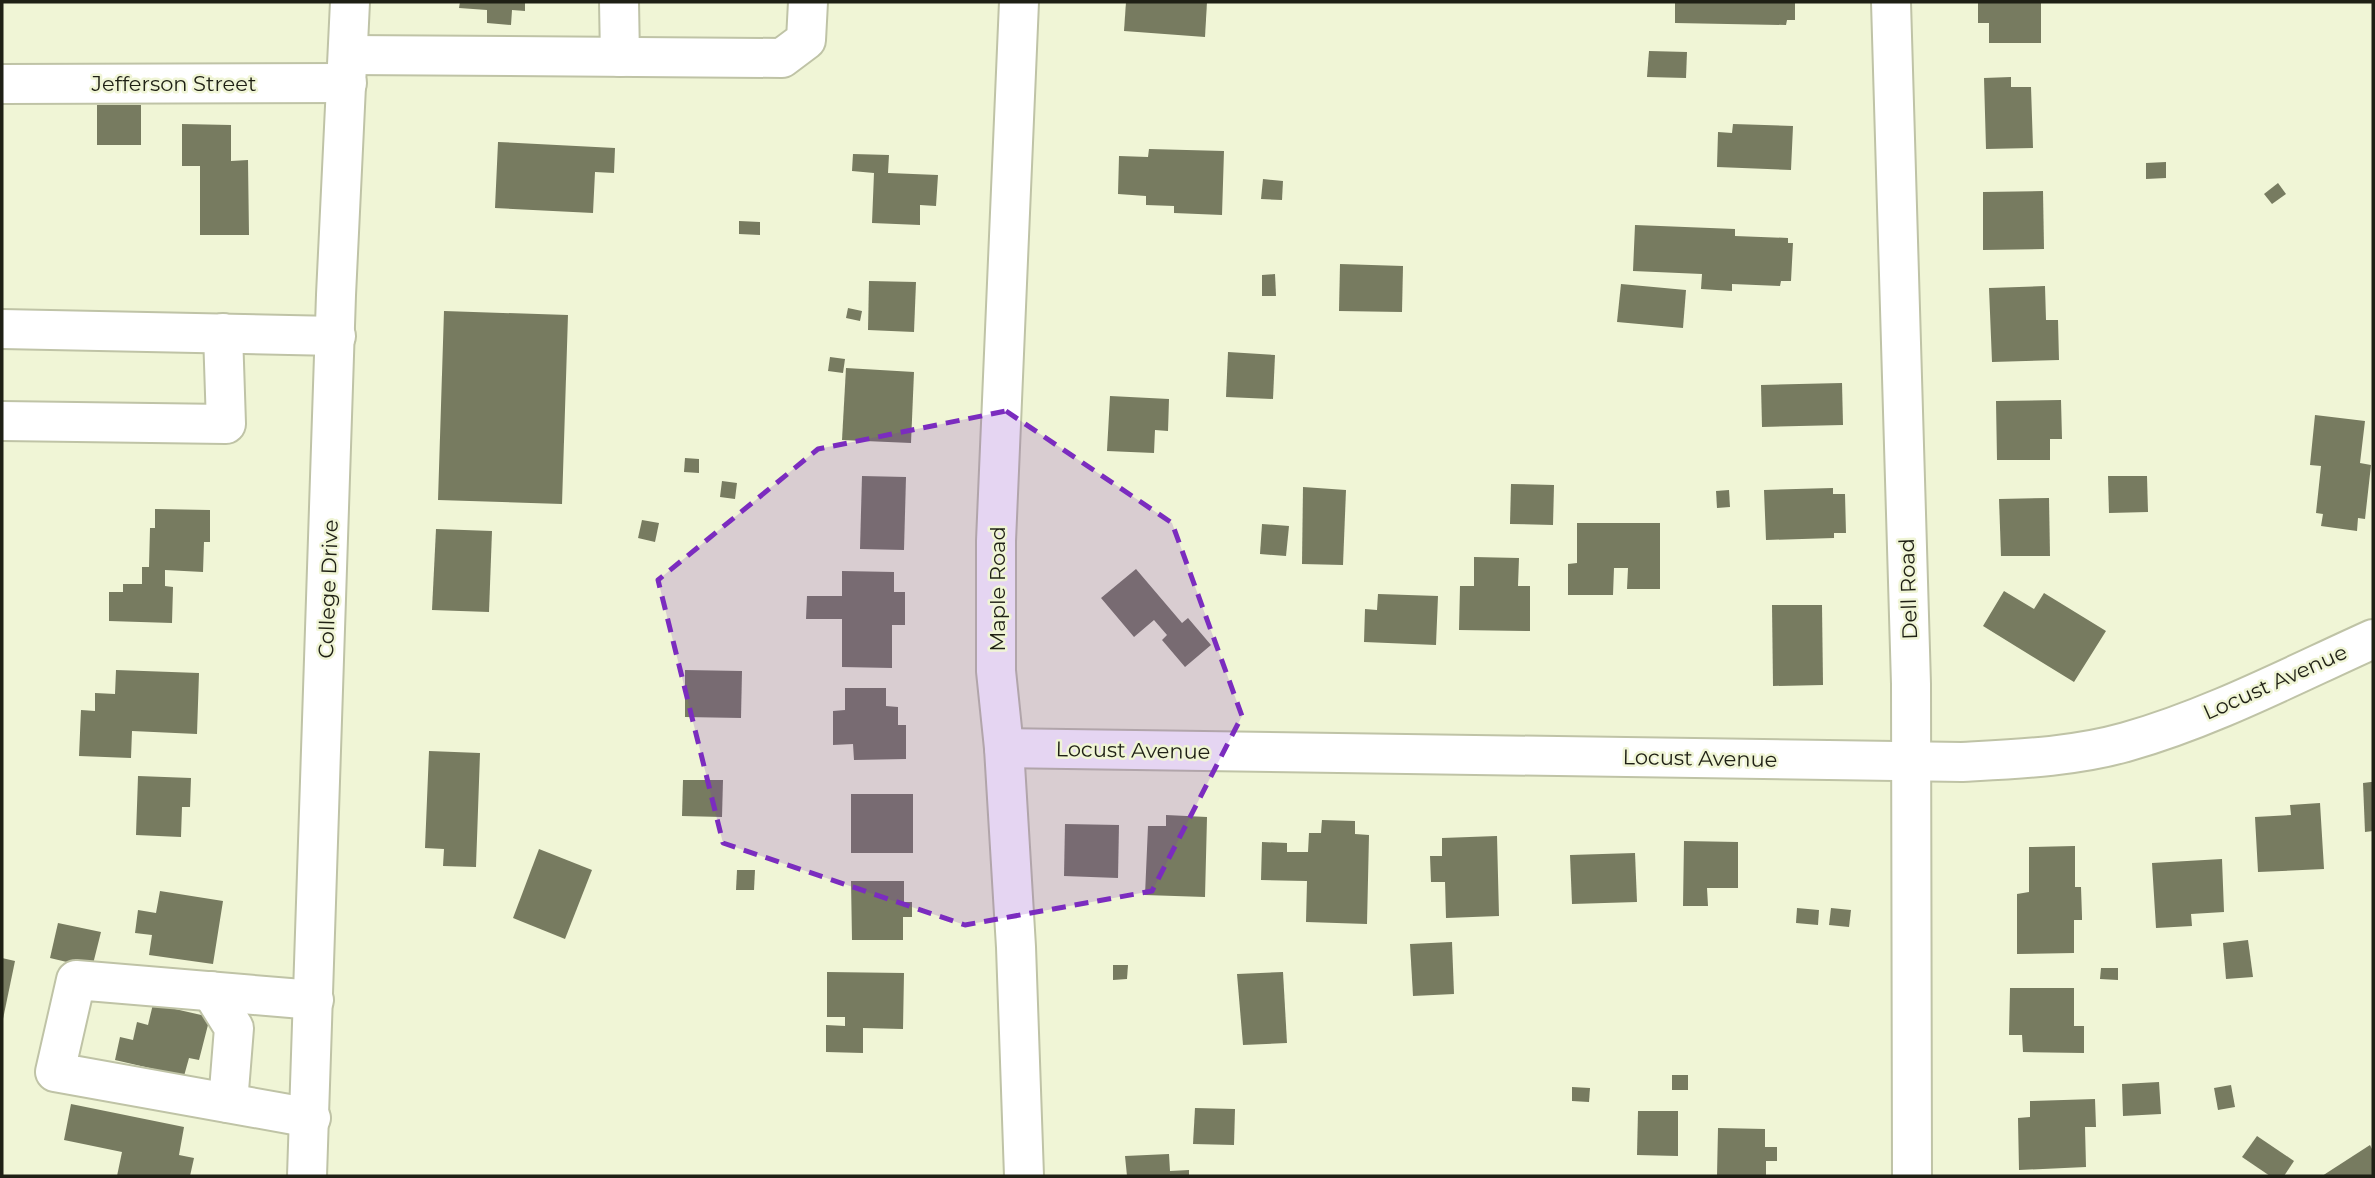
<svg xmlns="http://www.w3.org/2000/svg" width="2375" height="1178" font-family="Montserrat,sans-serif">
	<rect width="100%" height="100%" fill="#f0f5d6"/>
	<g fill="#777b60">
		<polygon points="460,2 525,2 525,11 512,10 511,25 487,23 487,10 459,8"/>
		<polygon points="1126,2 1207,2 1205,37 1124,31"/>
		<polygon points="1675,2 1795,2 1795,20 1787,20 1786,25 1675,23"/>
		<polygon points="1978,2 2041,2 2041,43 1989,43 1989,23 1978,23"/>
		<polygon points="1649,51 1687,52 1686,78 1647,77"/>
		<polygon points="2011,77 2011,87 2031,87 2033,148 1986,149 1984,78"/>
		<rect x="97" y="105" width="44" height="40"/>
		<polygon points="182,124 231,125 231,161 248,160 249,235 200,235 200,166 182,166"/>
		<polygon points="1733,124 1793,126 1791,170 1717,167 1718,132 1732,133"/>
		<polygon points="498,142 615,148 614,173 595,172 593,213 495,208"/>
		<polygon points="1149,149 1224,151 1222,215 1174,213 1174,206 1146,205 1146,196 1118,194 1119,156 1148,157"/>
		<polygon points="853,154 889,155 888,173 938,175 936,206 920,205 920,225 872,223 874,173 852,171"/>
		<polygon points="2166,162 2166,178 2146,179 2146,163"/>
		<polygon points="1263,179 1283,181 1282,200 1261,199"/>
		<polygon points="2278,183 2286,194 2272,204 2264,194"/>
		<polygon points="2043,191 2044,249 1983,250 1983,192"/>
		<polygon points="739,221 760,222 760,235 739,234"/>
		<polygon points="1635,225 1735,229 1735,236 1788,238 1788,243 1793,243 1791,281 1781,281 1780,286 1732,284 1732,291 1701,289 1702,274 1633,271"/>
		<polygon points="1340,264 1403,266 1402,312 1339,311"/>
		<polygon points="1275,274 1276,296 1262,296 1262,275"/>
		<polygon points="869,281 916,282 914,332 868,330"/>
		<polygon points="1621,284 1686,290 1683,328 1617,322"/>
		<polygon points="2045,286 2046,320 2058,320 2059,360 1992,362 1989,288"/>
		<polygon points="848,308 862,311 860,321 846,318"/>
		<polygon points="444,311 568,315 562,504 438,500"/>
		<polygon points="1228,352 1275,355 1273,399 1226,397"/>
		<polygon points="830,357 845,359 843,373 828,371"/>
		<polygon points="846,368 914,372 911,443 842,440"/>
		<polygon points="1842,383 1843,425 1762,427 1761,385"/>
		<polygon points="1110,396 1169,399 1168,431 1155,430 1154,453 1107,451"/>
		<polygon points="2061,400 2062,439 2050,439 2050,460 1997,460 1996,401"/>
		<polygon points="2315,415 2365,421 2360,463 2371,465 2365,519 2358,518 2357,531 2321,526 2323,514 2316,513 2321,466 2310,465"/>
		<polygon points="685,458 699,459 699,473 684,472"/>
		<polygon points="862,476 906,477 904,550 860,549"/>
		<polygon points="2108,476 2147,476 2148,512 2109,513"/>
		<polygon points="722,481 737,483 735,499 720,497"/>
		<polygon points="1511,484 1554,485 1553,525 1510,524"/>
		<polygon points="1303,487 1346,490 1343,565 1302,564"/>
		<polygon points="1833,488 1833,494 1845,494 1846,533 1834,533 1834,538 1766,540 1764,490"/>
		<polygon points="1729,490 1730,507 1717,508 1716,491"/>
		<polygon points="2049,498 2050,556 2001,556 1999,499"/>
		<polygon points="155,509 210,510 210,542 204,542 203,572 165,570 165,586 173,587 172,623 109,621 109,592 123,592 123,584 142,584 142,567 149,567 150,528 155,528"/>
		<polygon points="642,520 659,523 655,542 638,538"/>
		<polygon points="1577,523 1660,523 1660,589 1627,589 1628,568 1614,568 1613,595 1568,595 1568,564 1577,563"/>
		<polygon points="1262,524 1289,526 1286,556 1260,554"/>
		<polygon points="436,529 492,531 489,612 432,610"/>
		<polygon points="1474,557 1519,558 1518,586 1530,586 1530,631 1459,630 1460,586 1474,586"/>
		<polygon points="1136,569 1182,623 1188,618 1211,645 1185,667 1162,640 1167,635 1154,620 1134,637 1101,598"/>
		<polygon points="842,571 894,572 894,592 905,592 905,625 892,625 892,668 842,667 842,619 806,619 807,596 842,596"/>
		<polygon points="2004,591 2034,609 2044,593 2106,631 2074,682 1983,626"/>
		<polygon points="1378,594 1438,596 1436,645 1364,642 1365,609 1377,610"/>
		<polygon points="1772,605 1822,605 1823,685 1773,686"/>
		<polygon points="116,670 199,673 197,734 132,731 131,758 79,756 81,710 95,711 95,693 115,694"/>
		<polygon points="685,670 742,671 741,718 685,717"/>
		<polygon points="845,688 886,688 886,706 898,707 898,725 906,725 906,759 854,760 853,744 833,745 833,711 845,710"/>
		<polygon points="429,751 480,753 476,867 443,866 444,849 425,848"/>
		<polygon points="138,776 191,778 190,807 182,807 181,837 136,835"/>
		<polygon points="683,780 723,780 722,817 682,816"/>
		<polygon points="2371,782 2373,782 2373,831 2365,832 2363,783"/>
		<rect x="851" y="794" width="62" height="59"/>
		<polygon points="2320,803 2324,869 2258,872 2255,817 2291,815 2290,805"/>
		<polygon points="1166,815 1207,817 1205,897 1145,895 1148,826 1166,826"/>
		<polygon points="1322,820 1355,821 1355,834 1369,835 1367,924 1306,922 1307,881 1261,880 1262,842 1287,843 1287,852 1308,852 1309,833 1321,833"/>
		<polygon points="1065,824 1119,825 1118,878 1064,876"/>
		<polygon points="1497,836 1499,916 1446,918 1445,882 1431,882 1430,856 1442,856 1442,838"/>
		<polygon points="1684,841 1738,842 1738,888 1707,888 1708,906 1683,906"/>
		<polygon points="2075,846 2075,887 2081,887 2082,917 2082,920 2074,920 2074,953 2017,954 2017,894 2029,892 2029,847"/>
		<polygon points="539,849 592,870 565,939 513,918"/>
		<polygon points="1635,853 1637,902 1572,904 1570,855"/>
		<polygon points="2222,859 2224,912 2191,914 2192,926 2156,928 2152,863"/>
		<polygon points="737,870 755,870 754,890 736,890"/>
		<polygon points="851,881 904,881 904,902 912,902 912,917 903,917 903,940 852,940"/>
		<polygon points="160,891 223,901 213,964 149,955 152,935 135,933 138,910 156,913"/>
		<polygon points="1797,908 1819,910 1818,925 1796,923"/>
		<polygon points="1831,908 1851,910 1849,927 1829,925"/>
		<polygon points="58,923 101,932 92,968 50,958"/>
		<polygon points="2248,940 2253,977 2226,979 2223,943"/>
		<polygon points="1452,942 1454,994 1413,996 1410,944"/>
		<polygon points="2,958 15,961 3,1019 2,1019"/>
		<polygon points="1113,965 1128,965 1127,979 1113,980"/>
		<polygon points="2101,968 2118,968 2118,980 2100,979"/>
		<polygon points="827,972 904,973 903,1029 863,1028 863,1053 826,1052 826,1025 845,1026 845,1017 827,1017"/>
		<polygon points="1283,972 1287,1043 1243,1045 1237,974"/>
		<polygon points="2010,988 2074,988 2074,1026 2084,1026 2084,1053 2023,1052 2022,1035 2009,1035"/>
		<polygon points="153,1004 210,1017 199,1060 189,1058 184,1076 115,1060 120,1037 133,1040 137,1022 148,1025"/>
		<rect x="1672" y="1075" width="16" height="15"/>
		<polygon points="2159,1082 2161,1114 2123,1116 2122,1084"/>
		<polygon points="2231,1085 2235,1107 2218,1110 2214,1088"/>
		<polygon points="1572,1087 1590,1088 1589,1102 1572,1101"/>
		<polygon points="2095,1099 2096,1127 2085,1127 2086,1167 2019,1170 2018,1118 2030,1117 2030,1101"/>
		<polygon points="71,1104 184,1127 179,1155 194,1158 190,1176 117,1176 122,1152 64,1140"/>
		<polygon points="1195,1108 1235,1109 1234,1145 1193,1144"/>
		<polygon points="1638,1111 1678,1111 1678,1156 1637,1155"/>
		<polygon points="1718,1128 1765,1129 1765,1147 1777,1147 1777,1161 1766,1161 1766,1176 1717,1176"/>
		<polygon points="2257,1136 2294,1161 2284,1176 2270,1176 2242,1157"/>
		<polygon points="2370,1145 2373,1151 2373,1176 2322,1176"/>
		<polygon points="1169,1154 1170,1171 1189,1170 1189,1176 1127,1176 1125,1156"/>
	</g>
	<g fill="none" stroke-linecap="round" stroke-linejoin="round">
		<g stroke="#bfc3a6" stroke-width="42">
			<g id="minor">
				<polyline points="619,2 620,57"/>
				<polyline points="1019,2 996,541 996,671 1004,748 1016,947 1024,1176"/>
				<polyline points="1891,2 1911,684 1912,1176"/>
				<polyline points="348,55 782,58 806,40 808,2"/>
				<polyline points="2,84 347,83"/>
				<polyline points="2,329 336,336"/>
				<polyline points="2,421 226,424 223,333"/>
				<path d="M1004,748L1962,762C2016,759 2073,757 2126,742C2211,718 2293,675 2373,639"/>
				<polyline points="211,991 234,1028 228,1103"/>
				<polyline points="311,1118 55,1072 76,980 314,1000"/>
				<polyline points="307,1176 336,295 350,2"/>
			</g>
		</g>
		<use href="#minor" stroke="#fff" stroke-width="38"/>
	</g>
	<path fill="#7b2cbf" fill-opacity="0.2" stroke="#7b2cbf" stroke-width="5" stroke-dasharray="14 9" stroke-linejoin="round" d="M1006,411L1172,523L1242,716L1152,891L965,925L723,843L658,580L818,449Z"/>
	<g text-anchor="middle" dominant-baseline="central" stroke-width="5" stroke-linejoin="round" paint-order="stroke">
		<g font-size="21" fill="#1f2015" stroke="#f0f5d6">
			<text x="174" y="83">Jefferson Street</text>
			<text transform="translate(328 589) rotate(-88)">College Drive</text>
			<text transform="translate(997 589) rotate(-90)">Maple Road</text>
			<text transform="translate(1908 589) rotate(-92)">Dell Road</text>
			<text transform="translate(2275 682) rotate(-24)">Locust Avenue</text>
			<text transform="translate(1133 750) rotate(1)">Locust Avenue</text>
			<text transform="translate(1700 758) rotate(1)">Locust Avenue</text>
		</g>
	</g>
	<rect width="2375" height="1178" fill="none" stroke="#1f2015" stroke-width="7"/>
</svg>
